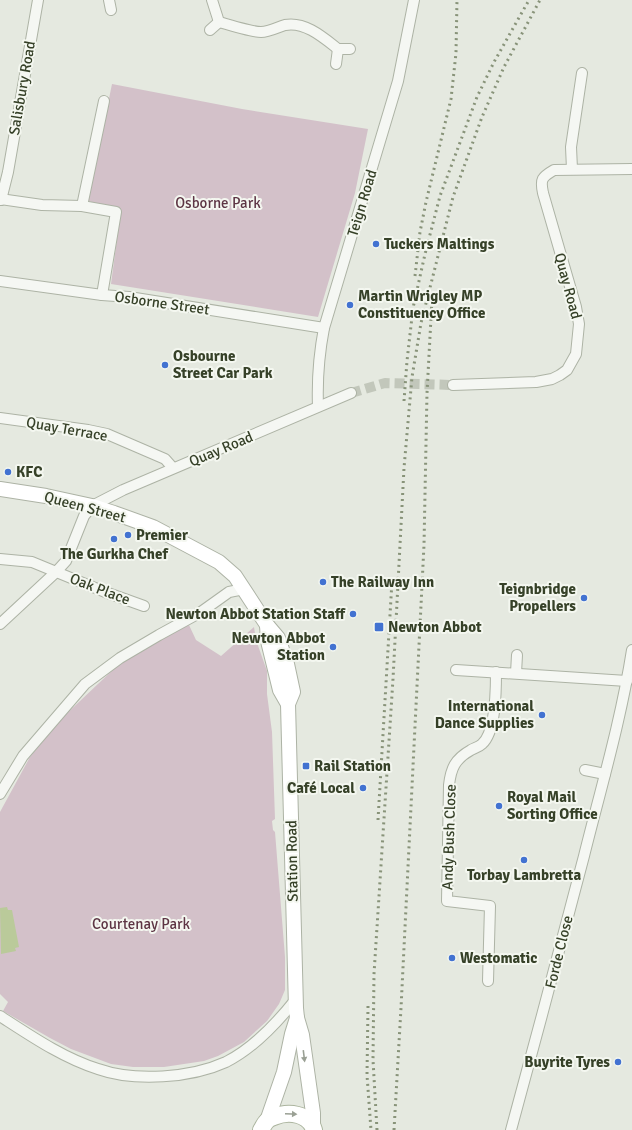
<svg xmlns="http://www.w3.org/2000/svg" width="632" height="1130" font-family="Signika,sans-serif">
	<rect width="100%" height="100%" fill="#e5e9e0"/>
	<g fill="#d3c1c9">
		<polygon points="112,84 242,109 368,129 355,193 318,317 111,284 121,209 88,201"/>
		<polygon points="189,625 196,640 221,656 254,627 256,640 267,671 267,694 272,732 275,819 272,821 273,830 275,832 285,957 285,990 279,1004 267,1021 244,1042 218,1056 204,1061 164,1067 133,1067 111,1064 71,1049 50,1038 3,1011 8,1002 0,994 0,812 30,757 61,719 118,665 146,647"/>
	</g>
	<polygon fill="#baca9a" points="7,907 8,910 12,910 19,947 15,948 16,951 1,954 0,908"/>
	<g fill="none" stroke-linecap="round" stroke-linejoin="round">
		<polyline stroke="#c2c7bb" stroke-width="10" stroke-dasharray="10 5" stroke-linecap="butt" points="351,393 385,383 453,385"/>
		<g stroke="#adb3a5" stroke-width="12">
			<g id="street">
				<polyline points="109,0 111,10"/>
				<path d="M212,0L219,22C229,25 252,32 261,32C269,32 278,27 285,25C305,21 324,38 338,49"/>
				<polyline points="210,30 219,22"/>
				<polyline points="336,64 338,49 350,49"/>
				<polyline points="572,169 571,147 582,73"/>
				<polyline points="0,199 42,205 82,206 116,212 102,295"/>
				<polyline points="1,200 8,172 38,0"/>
				<polyline points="82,206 104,101"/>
				<polyline points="0,281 102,295 129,297 324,328"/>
				<path d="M453,385L536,382L552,379L560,375L567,370L576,354L579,324L576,307L543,193C540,179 542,177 554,170L632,169"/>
				<path d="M318,406C317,379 319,354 324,328L398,81L414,0"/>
				<polyline points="0,418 88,430 107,434 165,459 173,468"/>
				<polyline points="0,559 32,562 105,592 144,606"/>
				<polyline points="0,624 56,572 66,561 84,516 92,506 123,490 351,393"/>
				<polyline points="456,670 627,681"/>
				<polyline points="516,673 517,655"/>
				<polyline points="585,770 605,774"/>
				<polyline points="0,794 23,756 85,684 120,658 159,635 201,612 229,592 244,589"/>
				<path d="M488,981L490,906L447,901L449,785C451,768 455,759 471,750C474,748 479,747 482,744C496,732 496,690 496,672"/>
				<path d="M0,1016C31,1036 63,1058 98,1069C135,1082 191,1078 226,1062C254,1048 277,1023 296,999"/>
				<path d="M511,1130C536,1039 560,947 584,856C601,788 621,720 632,650"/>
			</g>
		</g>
		<g stroke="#adb3a5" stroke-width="16">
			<g id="secondary">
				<polyline points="0,489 46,496 92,506 114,513 153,527 219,562 235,576 267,625 278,638 287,664 293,692 288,704 296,1008 297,1018 302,1035 313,1113 313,1126"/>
				<polyline points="267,625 268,641 280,690 288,704"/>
				<polyline points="267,1121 284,1072 292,1034 297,1018"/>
			</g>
		</g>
		<g stroke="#acb59f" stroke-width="18">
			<path id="primary" d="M261,1130C263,1127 264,1124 266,1122C268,1119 271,1118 274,1117C288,1111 309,1113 314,1130"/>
		</g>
		<use href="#street" stroke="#f5f7f3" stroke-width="10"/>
		<use href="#secondary" stroke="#fff" stroke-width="14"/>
		<use href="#primary" stroke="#fff" stroke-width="16"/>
		<g stroke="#889379" stroke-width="3" stroke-dasharray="2 4" stroke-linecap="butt">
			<polyline points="415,276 420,232 426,202 451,99 456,53 457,0"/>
			<polyline points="404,401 407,361 413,308 425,254 440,196 477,97 494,62 529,0"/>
			<polyline points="378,820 392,581"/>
			<polyline points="368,1006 367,1075 371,1130"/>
			<polyline points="377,1130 373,1060 374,974 393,679 404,468 412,377 421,323 453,197 482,117 504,67 540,0"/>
			<polyline points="394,1130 401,1008 424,545 427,393 432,299"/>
		</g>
	</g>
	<defs><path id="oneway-solid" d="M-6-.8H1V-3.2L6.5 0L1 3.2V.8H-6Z"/></defs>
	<g fill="#9aa094">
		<use href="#oneway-solid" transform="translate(304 1056) rotate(83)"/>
		<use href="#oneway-solid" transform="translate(291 1114) rotate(2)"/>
	</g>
	<g fill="#4272d1" stroke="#f4f7f0" stroke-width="1.5">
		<circle cx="376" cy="244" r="4"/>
		<circle cx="350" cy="305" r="4"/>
		<circle cx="165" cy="365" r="4"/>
		<circle cx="8" cy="472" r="4"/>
		<circle cx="128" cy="535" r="4"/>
		<circle cx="114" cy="539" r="4"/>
		<circle cx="323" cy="582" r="4"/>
		<circle cx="584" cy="598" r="4"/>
		<circle cx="353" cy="614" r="4"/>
		<rect x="374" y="622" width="10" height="10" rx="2"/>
		<circle cx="333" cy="647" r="4"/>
		<circle cx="542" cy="715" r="4"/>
		<rect x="302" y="762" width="8" height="8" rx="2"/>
		<circle cx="363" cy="788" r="4"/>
		<circle cx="499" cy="806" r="4"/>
		<circle cx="524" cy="860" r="4"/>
		<circle cx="452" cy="958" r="4"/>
		<circle cx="618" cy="1062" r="4"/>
	</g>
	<g text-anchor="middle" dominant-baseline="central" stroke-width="4" stroke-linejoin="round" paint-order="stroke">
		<g font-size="15" fill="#364128" stroke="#f4f7f0">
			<text transform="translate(22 88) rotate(-80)">Salisbury Road</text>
			<text transform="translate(362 203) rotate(-73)">Teign Road</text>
			<text transform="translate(568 286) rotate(75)">Quay Road</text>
			<text transform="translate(162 303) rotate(8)">Osborne Street</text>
			<text transform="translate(67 429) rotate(10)">Quay Terrace</text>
			<text transform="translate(221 449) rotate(-23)">Quay Road</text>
			<text transform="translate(85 507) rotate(15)">Queen Street</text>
			<text transform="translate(100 589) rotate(21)">Oak Place</text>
			<text transform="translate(449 837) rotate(-88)">Andy Bush Close</text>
			<text transform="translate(292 861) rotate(-91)">Station Road</text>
			<text transform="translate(559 952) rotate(-76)">Forde Close</text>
		</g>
		<g font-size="15" fill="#5d3544" stroke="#f4f7f0">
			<text x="218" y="203">Osborne Park</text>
			<text x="141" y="924">Courtenay Park</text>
		</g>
		<g font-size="15" font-weight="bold" fill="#364128" stroke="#f4f7f0" text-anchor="start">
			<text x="384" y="244">Tuckers Maltings</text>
			<text x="358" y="296">Martin Wrigley MP<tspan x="358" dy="17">Constituency Office</tspan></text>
			<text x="173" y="356">Osbourne<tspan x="173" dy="17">Street Car Park</tspan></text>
			<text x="16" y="472">KFC</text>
			<text x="136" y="535">Premier</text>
			<text x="114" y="554" text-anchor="middle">The Gurkha Chef</text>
			<text x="331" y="582">The Railway Inn</text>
			<text x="576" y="589" text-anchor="end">Teignbridge<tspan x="576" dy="17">Propellers</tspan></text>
			<text x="345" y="614" text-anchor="end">Newton Abbot Station Staff</text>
			<text x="388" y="627">Newton Abbot</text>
			<text x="325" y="638" text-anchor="end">Newton Abbot<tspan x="325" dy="17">Station</tspan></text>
			<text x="534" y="706" text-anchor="end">International<tspan x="534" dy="17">Dance Supplies</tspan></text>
			<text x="314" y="766">Rail Station</text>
			<text x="355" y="788" text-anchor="end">Café Local</text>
			<text x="507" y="797">Royal Mail<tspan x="507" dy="17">Sorting Office</tspan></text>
			<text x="524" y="875" text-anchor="middle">Torbay Lambretta</text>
			<text x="460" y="958">Westomatic</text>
			<text x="610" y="1062" text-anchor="end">Buyrite Tyres</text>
		</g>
	</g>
</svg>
